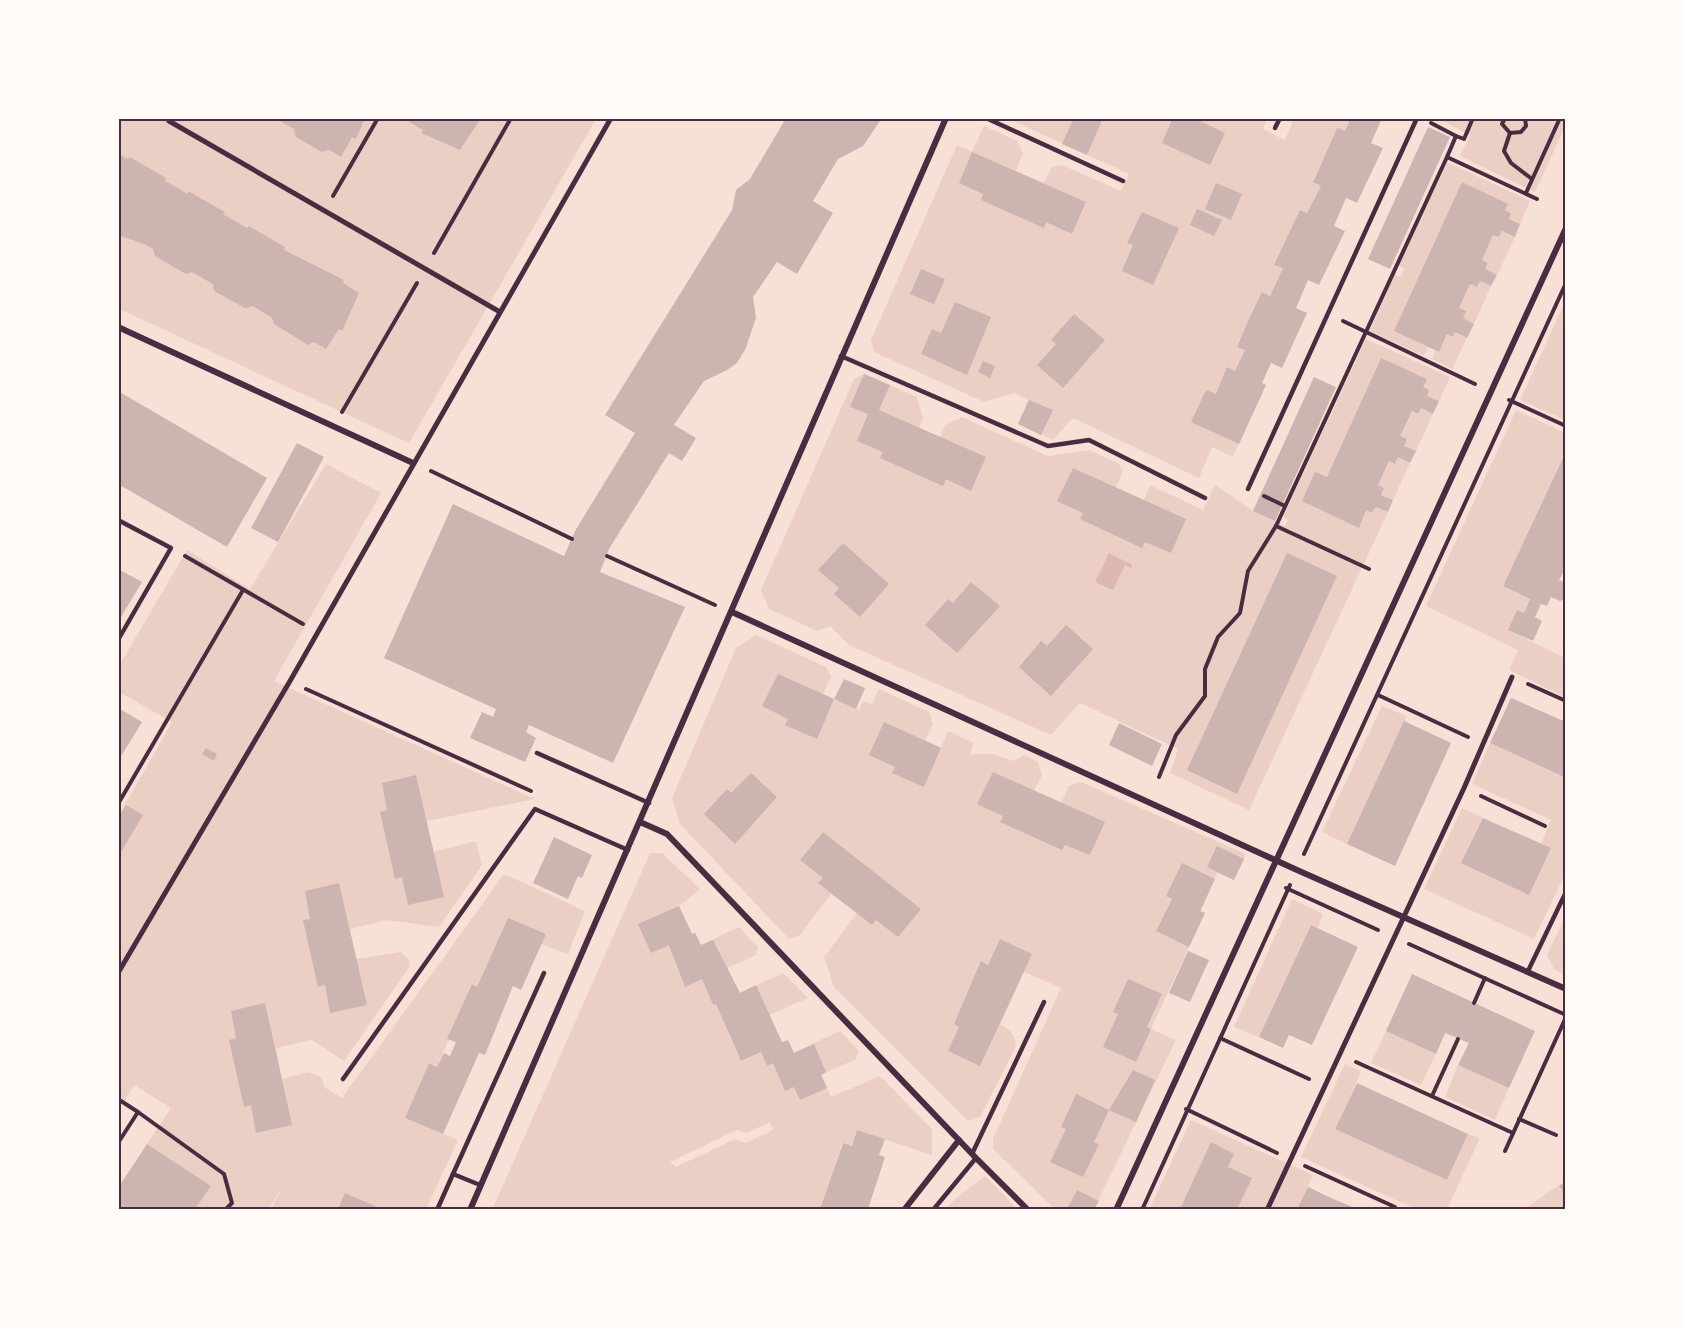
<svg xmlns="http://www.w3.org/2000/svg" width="1684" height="1328" font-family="'Golos Text',sans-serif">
	<rect width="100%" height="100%" fill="#f7e1d7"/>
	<g fill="#ebcfc5" fill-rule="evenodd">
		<polygon points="118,119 596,119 409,443 119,309"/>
		<polygon points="1009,119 1267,119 1263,129 1285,140 1294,119 1351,119 1345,131 1337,128 1313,181 1321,186 1307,213 1300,210 1275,265 1283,268 1270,296 1263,292 1237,346 1245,350 1236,371 1266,385 1233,457 1212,447 1199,478 1073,418 1053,440 1018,424 1028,400 1015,393 984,402 874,352 871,340 957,145 972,152 984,126 1017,141 1023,153 1016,171 1044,183 1052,167 1062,165 1121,191 1129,174"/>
		<polygon points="1439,119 1565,119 1566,125 1535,192 1460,156 1470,135"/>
		<polygon points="1447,162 1530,201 1520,224 1509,219 1511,213 1505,210 1394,331 1428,347 1424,356 1370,331 1394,274 1401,277 1404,269 1398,265"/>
		<polygon points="1502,231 1515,237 1497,275 1485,269 1488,263 1482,260 1493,235 1499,237"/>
		<polygon points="1480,281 1491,286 1474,324 1463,318 1465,311 1459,308 1470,284 1477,287"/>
		<polygon points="1565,302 1565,420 1520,400"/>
		<polygon points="1455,332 1467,338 1452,369 1432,359 1436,350 1439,352 1447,334 1453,337"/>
		<polygon points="1366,339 1450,377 1439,401 1427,396 1429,390 1423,387 1427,379 1380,359 1359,408 1359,528 1366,510 1372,513 1376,507 1388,512 1249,810 1170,773 1178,749 1080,703 1051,735 849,645 830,626 817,631 769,609 761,590 854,379 864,374 917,397 923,419 919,428 940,437 945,425 962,417 1048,456 1089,450 1118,463 1123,471 1116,488 1144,500 1150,485 1203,510 1215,485 1253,511 1285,526 1288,520 1283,517"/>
		<polygon points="1421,408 1433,414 1416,451 1404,446 1400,436 1412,411 1418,414"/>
		<polygon points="1516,410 1565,433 1565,452 1503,586 1530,599 1524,613 1517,610 1508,630 1565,658 1565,697 1509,670 1518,650 1426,606"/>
		<polygon points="1398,457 1410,463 1393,500 1381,495 1384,488 1378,485 1389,461 1395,464"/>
		<polygon points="326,464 381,493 274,681 535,799 427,821 433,852 476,841 482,865 439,927 386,920 350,929 356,959 401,952 408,958 410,966 344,1061 312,1040 276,1048 282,1079 309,1072 322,1078 324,1087 342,1098 504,874 585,911 568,954 541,944 477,987 472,984 437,1067 429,1063 405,1118 458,1140 426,1209 383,1209 345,1194 338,1209 271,1209 284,1184 269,1209 195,1209 210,1186 147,1144 171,1108 134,1085 119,1109 119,815 172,722 119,692 119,666 187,550 250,589"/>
		<path d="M756,635L826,667L831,677L823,694L859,710L863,701L872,704L879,689L929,712L933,725L925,740L941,748L948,731L974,743L970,754H993L1013,761L1025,755L1038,762L1042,775L1034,791L1061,803L1069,786L1081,782L1246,854L1234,880L1217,873L1201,911L1205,913L1151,1029L1176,1040L1094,1209H1055L993,1149V1139L1061,988L1024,972L1000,1025C1011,1030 1015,1034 1016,1046L980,1117L968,1121L834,987L824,957L857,913L831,894L800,935L789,939L680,824L672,798L736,648Z"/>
		<polygon points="1382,706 1407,716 1347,844 1322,832"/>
		<polygon points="1490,743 1565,778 1565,874 1534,939 1424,889 1462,808 1483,818 1462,863 1507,884 1541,844 1551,820 1472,784"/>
		<path d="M650,853H662L700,889L679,906L692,934L695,933L701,945L739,927L758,947L756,955L702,979L713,1005L783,973L808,998L728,1033L741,1061L761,1052L767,1065L840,1031L859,1051L856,1059L821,1075L831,1097L880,1076L932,1129V1155L857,1130L852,1146L842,1143L820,1209L492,1210ZM770,1122L773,1130L746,1143L735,1139L676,1167L670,1162L737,1130L747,1133Z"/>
		<polygon points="1292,899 1323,914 1318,929 1311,925 1259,1037 1234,1027"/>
		<polygon points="1565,918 1565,975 1554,969 1547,955"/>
		<polygon points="1386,1031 1436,1054 1421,1085 1371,1063"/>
		<polygon points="1345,1064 1361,1072 1335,1129 1447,1180 1468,1134 1480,1138 1447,1209 1416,1209 1301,1157"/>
		<polygon points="1458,1065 1509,1088 1495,1120 1445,1097"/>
		<polygon points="1191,1120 1313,1175 1297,1209 1237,1209 1251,1178 1228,1167 1234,1154 1211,1143 1180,1209 1149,1210"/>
		<polygon points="985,1176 1017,1209 946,1209 956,1198"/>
		<polygon points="1565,1181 1565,1209 1524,1209"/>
	</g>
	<polygon fill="#dcb8b0" points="1109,553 1132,565 1131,568 1125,565 1113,590 1095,582"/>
	<g fill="#ccb4b1">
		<polygon points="274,118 365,118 356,139 352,137 341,157 329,150 322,152 296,137 294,129"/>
		<polygon points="403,118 481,118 460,150 421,133 423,130"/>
		<polygon points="786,118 882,118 863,146 838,159 813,201 833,213 797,274 777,262 753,297 756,318 745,350 737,363 727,370 704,381 674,425 696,438 682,461 669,453 609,549 600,572 685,607 613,763 529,725 526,732 536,738 525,762 470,738 482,712 493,717 496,709 384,658 453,504 564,556 575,531 635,433 605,415 732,210 736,190 750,179"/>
		<polygon points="1074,118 1103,118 1087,155 1062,144"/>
		<polygon points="1173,118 1194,118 1225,133 1210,165 1162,143"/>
		<polygon points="1351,118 1382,118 1371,143 1383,148 1357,203 1346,198 1334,226 1345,231 1319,285 1308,280 1296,308 1307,313 1282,368 1271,363 1262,383 1266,385 1239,444 1191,422 1206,390 1216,394 1227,367 1235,371 1245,350 1237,347 1249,319 1262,292 1270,296 1283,268 1274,265 1300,210 1307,213 1321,186 1313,182 1337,128 1345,131"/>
		<polygon points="1428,127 1450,137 1390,269 1368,259"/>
		<polygon points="972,152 1086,202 1072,234 1046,222 1044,228 981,200 983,194 959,183"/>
		<polygon points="118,154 128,159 130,157 166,178 165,181 176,187 187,194 188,191 225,212 223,214 247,228 249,226 285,247 284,250 344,280 343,283 359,293 342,331 339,329 326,349 314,342 308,345 274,324 272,318 253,306 245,308 214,291 213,284 192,272 186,274 155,256 153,249 144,244 118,235"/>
		<polygon points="1462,182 1508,204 1505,210 1511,213 1509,219 1520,224 1515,237 1502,231 1499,237 1493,235 1482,260 1488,263 1485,269 1497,275 1491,286 1480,281 1477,287 1470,284 1459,308 1466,311 1463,318 1474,324 1467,338 1455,332 1453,337 1447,334 1439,352 1394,331"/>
		<polygon points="1216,183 1242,194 1231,220 1205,209"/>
		<polygon points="1197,209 1222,220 1214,236 1190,225"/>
		<polygon points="1142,212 1179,228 1153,285 1122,271 1133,245 1127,243"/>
		<polygon points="921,269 945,279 934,304 910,294"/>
		<polygon points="955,302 991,317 967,375 921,354 932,329 941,333"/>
		<polygon points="1074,314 1105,340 1063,388 1037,365 1056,344 1051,340"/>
		<polygon points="1381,358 1427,379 1423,387 1429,390 1427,396 1439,401 1433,414 1421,408 1418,414 1412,411 1400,436 1407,439 1404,446 1416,451 1410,463 1398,457 1395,464 1389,461 1378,485 1384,488 1381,495 1393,500 1388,512 1376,507 1372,513 1366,510 1359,528 1302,501 1315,472 1327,477"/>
		<polygon points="983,361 995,366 990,378 978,372"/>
		<polygon points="864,374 890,385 879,410 986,457 971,491 946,479 943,486 880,458 883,452 857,441 868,414 850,407"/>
		<polygon points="1314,377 1336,387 1275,521 1253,511"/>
		<polygon points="118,391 267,478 227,547 118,484"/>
		<polygon points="1029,400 1053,410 1041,435 1018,424"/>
		<polygon points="297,443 324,457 278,542 251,528"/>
		<polygon points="1566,451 1566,567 1559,580 1566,583 1566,599 1560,601 1551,597 1547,606 1541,604 1535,617 1542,621 1533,641 1508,630 1517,610 1524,613 1530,599 1503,586"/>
		<polygon points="1073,468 1186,519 1171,553 1145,542 1142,548 1080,519 1083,513 1057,501"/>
		<polygon points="843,543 889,584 860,617 834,594 839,588 818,570"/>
		<polygon points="1287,553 1337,576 1237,794 1187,770"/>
		<polygon points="118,569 142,582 118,622"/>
		<polygon points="971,582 1000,606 957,653 925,625 948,599 953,603"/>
		<polygon points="1066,625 1093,649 1051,696 1019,667 1041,641 1047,646"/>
		<polygon points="778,674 834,699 817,739 785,725 788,719 762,706"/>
		<polygon points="844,679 865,688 856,709 834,699"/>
		<polygon points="1511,698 1566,722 1566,778 1490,743"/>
		<polygon points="118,708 142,722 118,761"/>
		<polygon points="1404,721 1451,743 1395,866 1347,844"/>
		<polygon points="884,722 941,748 924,787 892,773 895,767 869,755"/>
		<polygon points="1119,723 1162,744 1152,766 1109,745"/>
		<polygon points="206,748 217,754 214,761 202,754"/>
		<polygon points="993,772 1105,822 1090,855 1065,845 1062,850 1000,822 1003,816 977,804"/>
		<polygon points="751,773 777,797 735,844 704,814 727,789 731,793"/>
		<polygon points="416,775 444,897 408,905 402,877 395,879 380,812 387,810 382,783"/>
		<polygon points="126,805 143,815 121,852 118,850 118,818"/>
		<polygon points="1483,818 1551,848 1529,895 1461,863"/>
		<polygon points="823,832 921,909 898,937 876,920 872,925 818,883 823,878 800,860"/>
		<polygon points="554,837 592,855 582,878 578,876 568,899 533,883"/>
		<polygon points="1217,846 1244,859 1234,880 1207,867"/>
		<polygon points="1182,863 1215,879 1200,911 1205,913 1189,947 1156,931 1172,899 1166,896"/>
		<polygon points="339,883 367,1005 330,1013 325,985 318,987 303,920 310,919 305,891"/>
		<polygon points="679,906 692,934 695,933 701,945 713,940 740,993 756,985 782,1042 788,1040 794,1053 814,1044 826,1072 821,1075 827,1088 800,1100 794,1087 785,1091 773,1063 767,1066 761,1052 741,1061 716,1004 713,1005 702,979 685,987 669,945 651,953 638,924"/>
		<polygon points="508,918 546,934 521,990 513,986 485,1055 479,1053 443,1134 405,1118 429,1063 437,1067 444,1053 450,1056 456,1042 447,1039 472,984 477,987"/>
		<polygon points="1311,925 1358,947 1312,1045 1289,1035 1283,1048 1259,1037"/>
		<polygon points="1000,939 1032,954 980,1066 948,1051 959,1027 954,1024 981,961 988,965"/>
		<polygon points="1188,951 1209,960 1190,1002 1169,993"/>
		<polygon points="1412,974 1535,1031 1509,1088 1458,1065 1469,1043 1445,1033 1436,1054 1386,1031"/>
		<polygon points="1128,979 1162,994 1147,1027 1151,1029 1136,1062 1103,1047 1118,1014 1113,1012"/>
		<polygon points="265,1003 292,1125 256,1133 251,1105 244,1107 229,1040 236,1038 231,1011"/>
		<polygon points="1133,1070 1155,1080 1136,1122 1109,1110"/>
		<polygon points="1357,1083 1468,1134 1447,1180 1335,1129"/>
		<polygon points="1076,1094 1109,1110 1094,1142 1099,1144 1083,1177 1050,1162 1066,1129 1061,1127"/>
		<polygon points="857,1130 885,1139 879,1155 885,1157 868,1209 820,1209 843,1143 852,1146"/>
		<polygon points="1211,1142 1234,1154 1228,1167 1252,1178 1240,1203 1237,1209 1180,1209"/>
		<polygon points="147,1144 211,1186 195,1209 118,1209 118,1188"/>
		<polygon points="1566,1182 1566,1195 1559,1186"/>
		<polygon points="1308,1187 1331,1198 1357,1209 1297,1209"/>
		<polygon points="1077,1190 1099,1201 1094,1209 1067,1209"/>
		<polygon points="345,1193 382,1209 338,1209"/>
	</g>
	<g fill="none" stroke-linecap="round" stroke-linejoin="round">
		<g stroke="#4a2c40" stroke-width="4">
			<polyline points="1473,118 1464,139 1456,136 1447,157 1537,199"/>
			<polyline points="1505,118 1502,124 1510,133"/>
			<polyline points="1525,118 1526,126 1521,132 1510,133 1504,151 1511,163 1532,179"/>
			<polyline points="1431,123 1456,136"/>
			<polyline points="1526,193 1560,118"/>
			<polyline points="333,196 378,118"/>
			<polyline points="434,253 511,118"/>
			<polyline points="1343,321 1475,384"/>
			<polyline points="1509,400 1566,426"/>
			<polyline points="342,412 417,283"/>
			<polyline points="431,471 572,539"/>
			<polyline points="1264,496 1285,506"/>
			<polyline points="185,556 303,624"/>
			<polyline points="607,556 715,605"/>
			<polyline points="1369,569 1276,526 1447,157"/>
			<polyline points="1528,684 1566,701"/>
			<polyline points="306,689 531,791"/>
			<polyline points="1378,695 1468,737"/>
			<polyline points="1159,777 1176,735 1205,696 1205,669 1218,637 1240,613 1248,571 1276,526"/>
			<polyline points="1481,796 1545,826"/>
			<polyline points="118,804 243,590"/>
			<polyline points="1304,854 1566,283"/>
			<polyline points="1286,888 1378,930"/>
			<polyline points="1409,944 1566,1015"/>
			<polyline points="1474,1003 1485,978"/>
			<polyline points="1220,1038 1309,1079"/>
			<polyline points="1356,1062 1513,1133"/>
			<polyline points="1432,1096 1458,1039"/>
			<polyline points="1186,1109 1277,1153"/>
			<polyline points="138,1112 224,1174 232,1203 225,1210"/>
			<polyline points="1519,1119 1556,1135"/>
			<polyline points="118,1143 138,1112 121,1101"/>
			<polyline points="1505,1151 1566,1017"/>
			<polyline points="1305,1166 1395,1207"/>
			<polyline points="1142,1210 1290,885"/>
		</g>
		<g stroke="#4a2c40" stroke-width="4.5">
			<polyline points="986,118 1123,181"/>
			<polyline points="1275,128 1280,118"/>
			<polyline points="841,356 1048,446 1089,440 1205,498"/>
			<polyline points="1248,489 1417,118"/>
			<polyline points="118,520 171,548 118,640"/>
			<polyline points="1565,642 1566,641"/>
			<polyline points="537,753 649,803"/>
			<polyline points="1528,971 1566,892"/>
			<polyline points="343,1079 535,809 628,850"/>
			<polyline points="972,1154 1044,1002"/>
			<polyline points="453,1174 544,973"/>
			<polyline points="437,1210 453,1174 480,1185"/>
			<polyline points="933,1210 976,1158"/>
		</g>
		<g stroke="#4a2c40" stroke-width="5">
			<polyline points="171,118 169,121 500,312"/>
			<polyline points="118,973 290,681 611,118"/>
			<polyline points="1267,1210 1464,788 1512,677"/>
		</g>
		<g stroke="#4a2c40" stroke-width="6">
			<polyline points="118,327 413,463"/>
			<polyline points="732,612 1297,870 1566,989"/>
			<polyline points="640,822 667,834 976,1158 1028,1210"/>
			<polyline points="470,1210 946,118"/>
			<polyline points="904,1210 959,1140"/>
			<polyline points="1116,1210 1566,228"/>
		</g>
	</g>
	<rect width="1684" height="1328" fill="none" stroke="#fffaf5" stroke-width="240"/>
	<rect x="120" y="120" width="1444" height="1088" fill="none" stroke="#4a2c40" stroke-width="2"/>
</svg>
